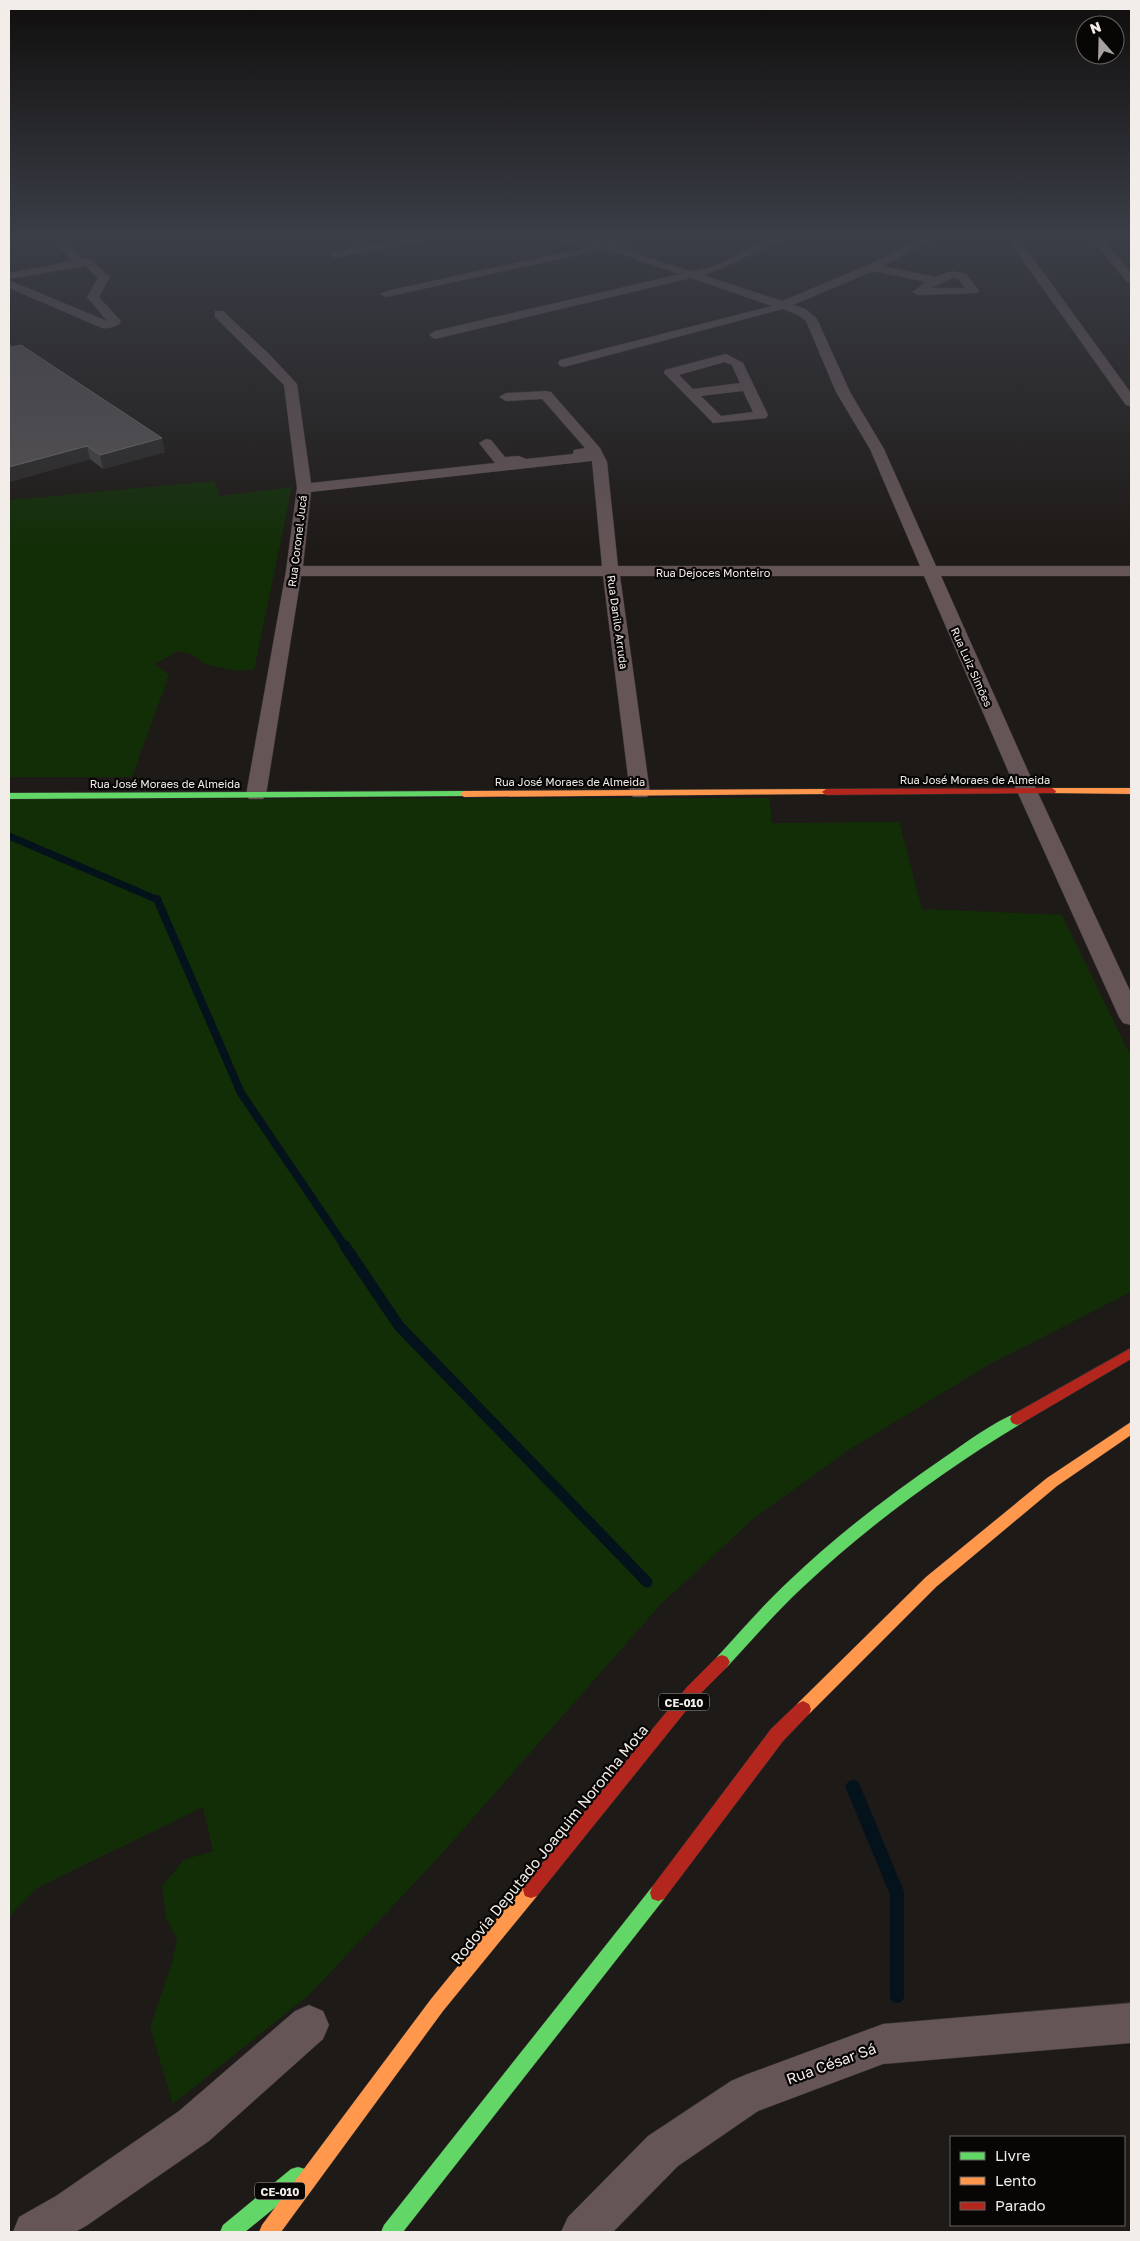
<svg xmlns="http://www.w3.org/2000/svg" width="1140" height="2241" font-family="'Golos Text',sans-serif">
	<rect width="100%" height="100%" fill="#1e1a17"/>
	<g fill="#122e07">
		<polygon points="214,481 220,496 292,487 254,670 231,670 205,664 193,655 178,651 155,664 169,675 132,777 9,777 9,500"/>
		<polygon points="769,798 772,823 899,822 922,909 1062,915 1131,1057 1131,1292 990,1364 847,1451 753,1519 660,1605 436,1860 309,1995 173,2104 150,2027 172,1963 177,1940 166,1917 162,1886 184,1860 213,1851 203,1807 37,1888 14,1911 9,1919 9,799"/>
	</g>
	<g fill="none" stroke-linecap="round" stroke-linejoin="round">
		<polyline stroke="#03121b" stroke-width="7" points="9,836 158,900"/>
		<polyline stroke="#03121b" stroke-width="8" points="157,899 241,1093 346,1248"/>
		<polyline stroke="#03121b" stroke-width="11" points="345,1246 399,1326 647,1582"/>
		<polyline stroke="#03121b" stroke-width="14" points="853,1787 897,1893 897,1996"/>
		<g stroke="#373331" stroke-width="1">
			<g id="street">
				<path d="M9,235H111L106,238L63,239L81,258L91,260L110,277L99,297L119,319L121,322C117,327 108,329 102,328L9,288V281L13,282L107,321L87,297L98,278L85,266L9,279V273L72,261L52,239H9Z"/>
				<polygon points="421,235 444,235 439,238 334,258 329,255 334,252"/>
				<path d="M544,235H560L593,246H595L569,235H585L605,242L626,235H642L616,246C628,250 684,271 693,271C729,267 758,235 794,235L720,269L703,275L782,301L868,265L929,235H943L883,266L935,277L952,271L966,274L979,291L977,293L918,295L912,292L926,282L873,271L793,305L806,309L817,319L850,392L884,449L936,566H1131V576H941L1032,780L1131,993V1025L1123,1023L1119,1017L1012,780L924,576H620L650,793L647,797H633L630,793L603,576H301L266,795L263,799H249L246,795L286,571L297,488L284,385L215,317V311H223L269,354L297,384L311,483L495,463L479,443L486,439L491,440L505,457L519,456L526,459L573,454L574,450L585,448L542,399L506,401L499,397L506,393L546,391L551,392L600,448L607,462L618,566H920L870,449L836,392L806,321L798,315L783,309L564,367L560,366L558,363L560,360L772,306L691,278L435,339L429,335L435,331L680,274L605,249L386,297L380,294L386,291L580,249ZM953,278L958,279L965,288H932ZM592,461L602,566H303L311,492Z"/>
				<polygon points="1005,235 1016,235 1131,393 1131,406 1126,405"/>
				<polygon points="1089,235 1100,235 1131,273 1131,283 1127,282"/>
				<path d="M726,354L743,363L768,415L766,418L713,423L664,373L665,370ZM725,362L732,365L740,383L693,389L679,375ZM743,391L753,412L721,416L701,396Z"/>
				<polygon points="1131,2003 1131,2043 883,2064 758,2111 678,2166 613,2232 561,2232 568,2217 648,2136 731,2081 745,2075 883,2024"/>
				<polygon points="309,2005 323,2011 329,2025 323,2039 209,2141 86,2226 75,2232 13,2232 19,2217 56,2196 179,2111 295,2011"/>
			</g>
		</g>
		<g stroke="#373331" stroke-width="1">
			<g id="fast">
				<polygon points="464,791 468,794 467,796 9,799 9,793"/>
				<path d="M1017,1413L1022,1415L1024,1419L1022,1423C944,1470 869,1525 803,1587C776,1612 752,1640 727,1667L722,1669L717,1667L714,1662L717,1657C741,1631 764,1604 790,1580C838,1534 891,1494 945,1457C967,1442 993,1422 1017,1413Z"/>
				<polygon points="658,1885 664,1887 666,1893 664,1899 403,2232 381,2232 384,2225 652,1887"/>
				<polygon points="298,2167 305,2169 307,2176 305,2183 245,2232 220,2232 223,2225 291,2169"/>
			</g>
		</g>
		<g stroke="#373331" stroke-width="1">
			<g id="slow">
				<polygon points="1052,788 1131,788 1131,794 1049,793 1048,791"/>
				<polygon points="826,789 829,790 829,794 464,797 460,794 464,791"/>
				<polygon points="1131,1422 1131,1435 1057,1486 936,1587 809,1714 803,1717 797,1714 795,1709 797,1704 926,1577 1047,1478"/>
				<polygon points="531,1882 537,1884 539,1890 537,1896 443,2011 281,2232 259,2232 262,2225 431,1999 525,1884"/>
			</g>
		</g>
		<g stroke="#373331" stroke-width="1">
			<g id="jam">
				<polygon points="1052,788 1056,791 1055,793 826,795 822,792 826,789"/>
				<polygon points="1131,1348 1131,1359 1022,1423 1017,1425 1012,1423 1010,1419 1012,1415"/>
				<polygon points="722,1655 727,1657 730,1662 727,1667 697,1697 537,1896 531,1898 525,1896 523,1890 525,1884 687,1687 717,1657"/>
				<polygon points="803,1701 809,1704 811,1709 809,1714 783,1741 664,1899 658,1901 652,1899 650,1893 652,1887 771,1729 797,1704"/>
			</g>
		</g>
		<use href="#street" fill="#655557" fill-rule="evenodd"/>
		<use href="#fast" fill="#63d668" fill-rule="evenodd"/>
		<use href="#slow" fill="#ff974d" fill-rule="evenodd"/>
		<use href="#jam" fill="#b3261e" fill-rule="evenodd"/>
	</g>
	<polygon fill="#444142" points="9,345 165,452 103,469 90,459 9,482"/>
	<g fill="#2d2a29">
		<polygon points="162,438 165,452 103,469 100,455"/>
		<polygon points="87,446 90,459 9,482 9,467"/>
	</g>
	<polygon fill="#575354" stroke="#6f6c6b" points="9,345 12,347 21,345 162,438 100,455 87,446 9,467"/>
	<linearGradient id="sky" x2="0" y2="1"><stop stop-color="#100e0d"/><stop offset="0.43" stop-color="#3b3e47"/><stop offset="1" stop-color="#3b3e47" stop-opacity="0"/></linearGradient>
	<rect width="1140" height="549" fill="url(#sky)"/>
	<g text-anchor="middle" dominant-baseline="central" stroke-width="4.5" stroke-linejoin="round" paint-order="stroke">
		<g font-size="11" fill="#f2ede9" stroke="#080604">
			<text transform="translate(297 541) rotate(-83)">Rua Coronel Jucá</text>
			<text x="713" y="572">Rua Dejoces Monteiro</text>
			<text transform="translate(618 622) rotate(82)">Rua Danilo Arruda</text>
			<text transform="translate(972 667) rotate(66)">Rua Luiz Simões</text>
			<text x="975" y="779">Rua José Moraes de Almeida</text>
			<text x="570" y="781">Rua José Moraes de Almeida</text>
			<text x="165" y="783">Rua José Moraes de Almeida</text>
		</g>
		<g fill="#080604" stroke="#aca8a4" stroke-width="1">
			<rect x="659" y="1693.5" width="50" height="17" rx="4"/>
			<rect x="255" y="2182.5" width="50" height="17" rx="4"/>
		</g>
		<g font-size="11" font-weight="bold" fill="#f2ede9">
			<text x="684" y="1702">CE-010</text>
			<text x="280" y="2191">CE-010</text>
		</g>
		<g font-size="15" fill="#f2ede9" stroke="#080604">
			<text transform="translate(549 1844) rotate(-51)">Rodovia Deputado Joaquim Noronha Mota</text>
			<text transform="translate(831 2063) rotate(-20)">Rua César Sá</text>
		</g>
	</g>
	<rect width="1140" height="2241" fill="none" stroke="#f2ede9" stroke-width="20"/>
	<rect x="950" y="2136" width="175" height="90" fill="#080604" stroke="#666260"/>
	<rect x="960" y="2152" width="25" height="8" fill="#63d668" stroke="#666260"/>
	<text x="995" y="2161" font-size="15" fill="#f2ede9">Livre</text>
	<rect x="960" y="2177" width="25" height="8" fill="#ff974d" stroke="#666260"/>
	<text x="995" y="2186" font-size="15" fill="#f2ede9">Lento</text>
	<rect x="960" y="2202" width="25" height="8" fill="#b3261e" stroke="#666260"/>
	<text x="995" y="2211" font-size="15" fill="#f2ede9">Parado</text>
	<g transform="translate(1100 40) rotate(340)"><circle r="24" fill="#080604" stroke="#666260"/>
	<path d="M0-4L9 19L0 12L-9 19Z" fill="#a8a3a0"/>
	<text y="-8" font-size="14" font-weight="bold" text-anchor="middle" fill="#f2ede9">N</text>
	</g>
</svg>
